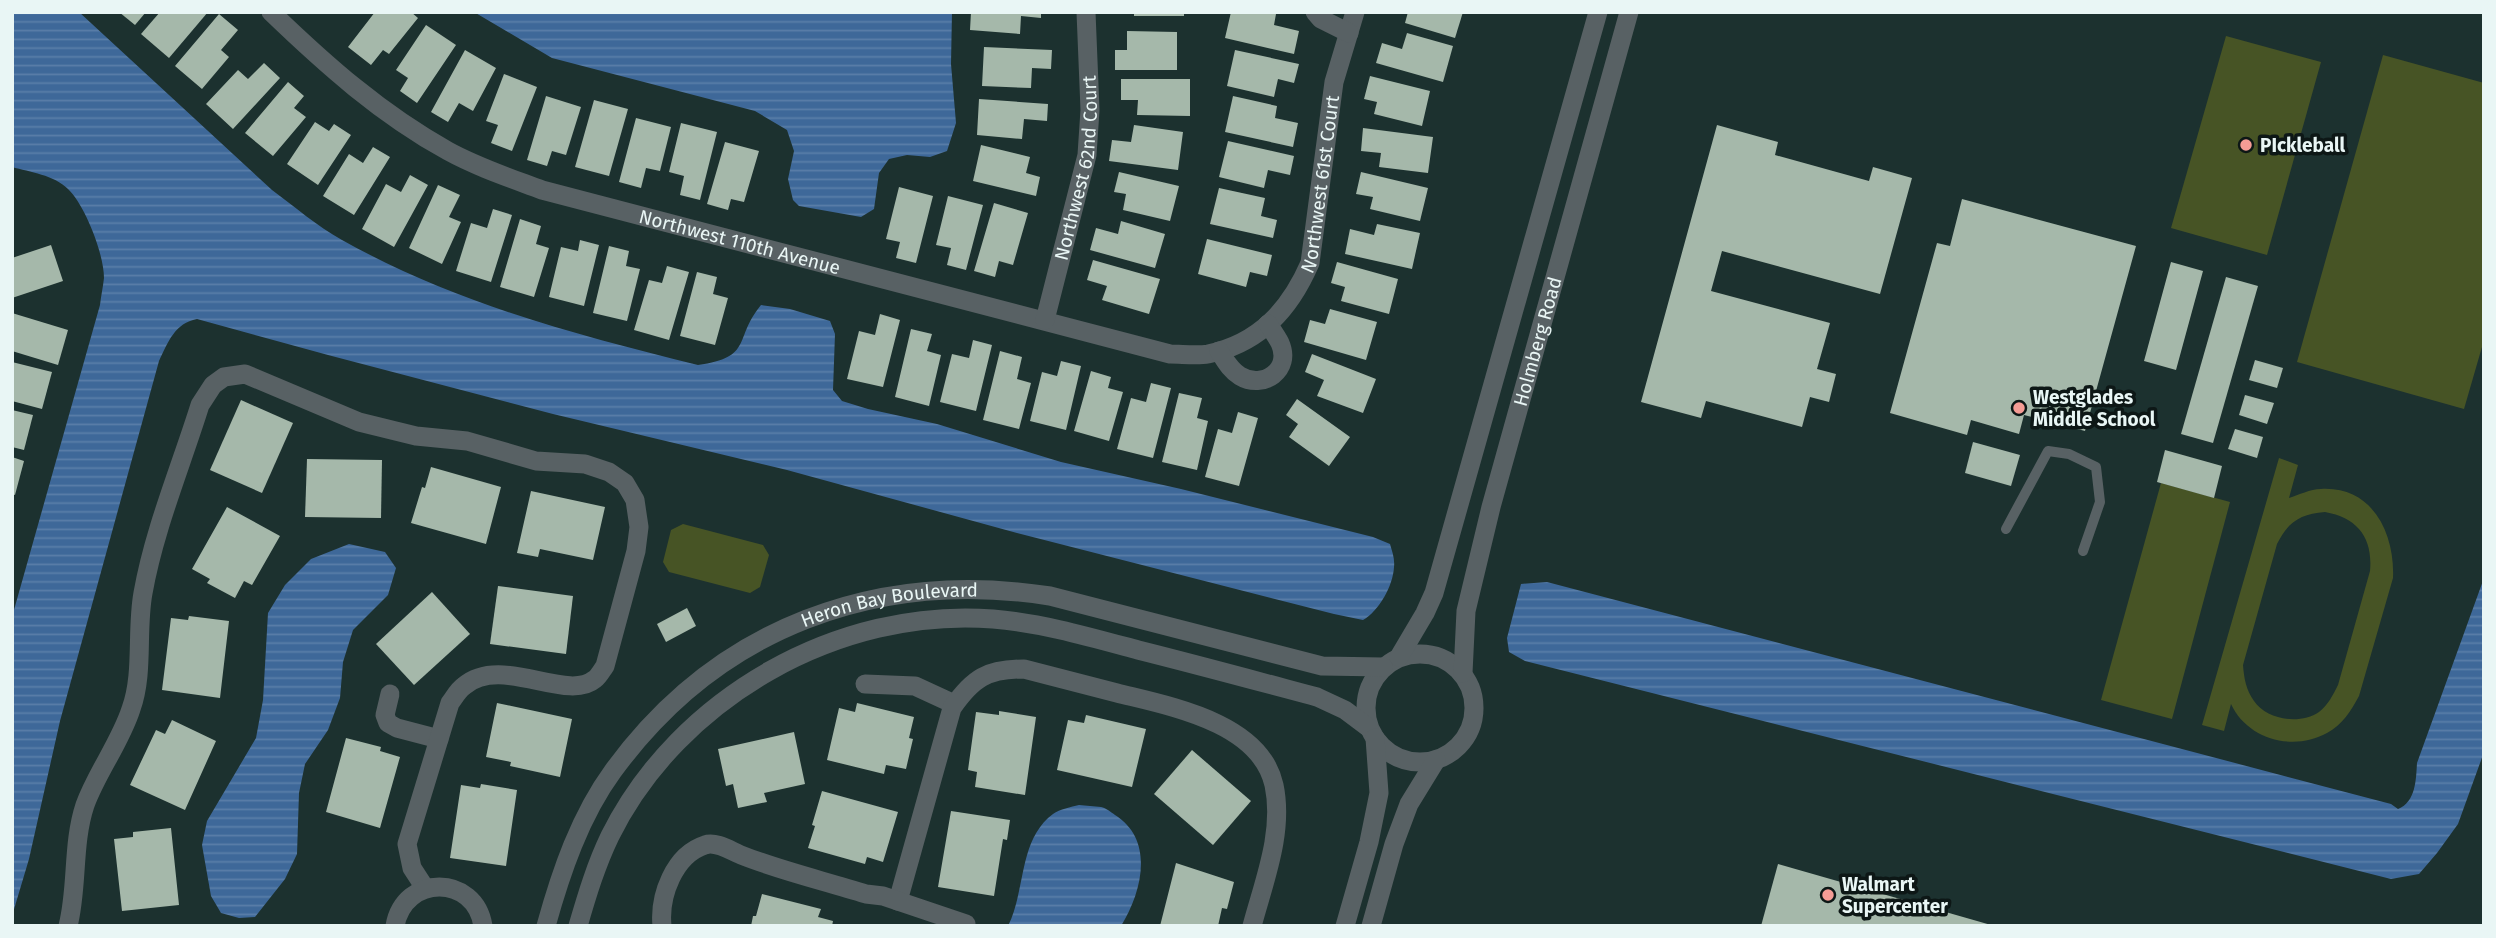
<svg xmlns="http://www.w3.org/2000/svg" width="2496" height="938" font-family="'Fira Sans',sans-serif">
	<defs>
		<pattern id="water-rules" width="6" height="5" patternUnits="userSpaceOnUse" patternTransform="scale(1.75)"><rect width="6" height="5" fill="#3e6899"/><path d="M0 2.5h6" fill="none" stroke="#5a7ea8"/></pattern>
	</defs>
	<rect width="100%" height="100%" fill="#1c312f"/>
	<g fill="#475425" fill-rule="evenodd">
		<polygon points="2226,36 2321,62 2267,255 2171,228"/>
		<polygon points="2383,55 2484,83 2484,340 2464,409 2297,362"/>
		<path d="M2279,458L2298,465L2289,498C2299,495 2310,489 2321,489C2373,486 2395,534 2393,578L2359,696C2351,711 2342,725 2327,733C2293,752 2247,739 2231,704L2224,731L2202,725ZM2325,512C2358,518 2373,538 2370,571L2338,685C2333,695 2328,705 2319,712C2300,725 2267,720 2254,701C2246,690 2244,678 2243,665L2277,544C2288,522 2300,514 2325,512Z"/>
		<polygon points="2161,483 2230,502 2172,719 2101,700"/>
		<polygon points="683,524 763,545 769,555 760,587 750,593 669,572 663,562 671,530"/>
	</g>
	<g fill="url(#water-rules)">
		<path d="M12,12H79L272,190C295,207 317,226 342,240C455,303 573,334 698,365C754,357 733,339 761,305L790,309L830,321L835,334L833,390L842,401L868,409L937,424L1061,462L1181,489L1373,537L1390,544C1392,551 1395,559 1394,567C1393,586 1379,611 1363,620L1334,614L1017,533L787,470L553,414L328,355L197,319C175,323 168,342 159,361L60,721L29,859L12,916V617L100,305C101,296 103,287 104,278C104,254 85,205 68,189C54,175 30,172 12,167Z"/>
		<polygon points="474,12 952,12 951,64 956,123 947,151 930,157 907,155 889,159 879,173 874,209 861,217 799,206 793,200 788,179 794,151 787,130 755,111 552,58"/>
		<polygon points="349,544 385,552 396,568 388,595 353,630 343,662 340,698 328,730 305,764 299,793 297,854 285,879 255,917 239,918 221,913 211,896 202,845 207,821 256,738 263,700 268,613 285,585 311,559"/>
		<path d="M2484,578V752L2458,824L2437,853L2419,874L2391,879L1525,661L1509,652L1507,638L1521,584L1547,582L2391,804L2398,809C2416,802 2416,779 2417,763Z"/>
		<path d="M1079,805C1086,806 1094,806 1101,807C1106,808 1111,812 1115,815C1155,840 1142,892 1121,926H1008C1026,891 1018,840 1053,814C1060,809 1071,807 1079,805Z"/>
	</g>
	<g fill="#a5b8aa">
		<polygon points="119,12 146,12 135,25"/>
		<polygon points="160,12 208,12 169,58 141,34"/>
		<polygon points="375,12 411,12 418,18 389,54 383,50 371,65 348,47"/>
		<polygon points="971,12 1041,12 1041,18 1021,16 1020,34 970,30"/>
		<rect x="1134" y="12" width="50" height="4"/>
		<polygon points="1231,12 1276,14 1274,25 1299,31 1294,54 1225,38"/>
		<polygon points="1408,12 1463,12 1455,38 1405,23"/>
		<polygon points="219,14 238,30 221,50 229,57 202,89 175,66"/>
		<polygon points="426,25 456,45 417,103 400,91 408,78 396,70"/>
		<polygon points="1127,31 1177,32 1177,70 1115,70 1115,50 1127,50"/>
		<polygon points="1407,33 1453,46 1443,82 1376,63 1382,43 1402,49"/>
		<polygon points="984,47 1052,50 1051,69 1032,68 1031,88 982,86"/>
		<polygon points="465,50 496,68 473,111 459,103 448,122 431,112"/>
		<polygon points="1235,50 1299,64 1294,83 1278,79 1274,97 1227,86"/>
		<polygon points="264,63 280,78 233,129 206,104 238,70 248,79"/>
		<polygon points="504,74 537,87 512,151 491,143 498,125 486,121"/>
		<polygon points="1370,76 1430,91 1422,126 1374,114 1377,102 1364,99"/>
		<polygon points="1121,79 1190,79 1190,116 1137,115 1138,100 1121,100"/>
		<polygon points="288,82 304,96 294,108 306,117 273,156 245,133"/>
		<polygon points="546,96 581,107 566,155 552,151 547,166 527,160"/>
		<polygon points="1233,96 1277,106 1275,118 1298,123 1293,147 1225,132"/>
		<polygon points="979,99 1048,104 1047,121 1024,119 1022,139 977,135"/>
		<polygon points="594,100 628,109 609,176 575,167"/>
		<polygon points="636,118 671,127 660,171 646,168 641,188 619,182"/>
		<polygon points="315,122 329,131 334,124 351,135 318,185 287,164"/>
		<polygon points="681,123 717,132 700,200 680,195 684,176 669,172"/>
		<polygon points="1134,125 1183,132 1178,170 1109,161 1112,140 1131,142"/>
		<polygon points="1717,125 1778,142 1775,155 1869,181 1873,167 1912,178 1880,294 1722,251 1711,291 1830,323 1817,369 1836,374 1829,402 1810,397 1802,427 1706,401 1701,418 1641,402"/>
		<polygon points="1363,128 1433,137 1428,173 1379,167 1381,153 1361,151"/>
		<polygon points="1228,141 1294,156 1290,175 1268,170 1264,188 1219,177"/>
		<polygon points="725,142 759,151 744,202 731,199 728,210 707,204"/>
		<polygon points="981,145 1030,157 1026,173 1040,177 1036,196 973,181"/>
		<polygon points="373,147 390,157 354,215 323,196 349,154 363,163"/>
		<polygon points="1119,172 1179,186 1170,221 1123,210 1126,194 1114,192"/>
		<polygon points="1361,172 1428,188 1420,221 1370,209 1373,197 1356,194"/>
		<polygon points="410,175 428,185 394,247 362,229 386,184 401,192"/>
		<polygon points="438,185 460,195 449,217 461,222 442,264 409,248"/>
		<polygon points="899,187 933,196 916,263 896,258 900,242 886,239"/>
		<polygon points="1219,188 1265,198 1261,216 1277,220 1273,238 1210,224"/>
		<polygon points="948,196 983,205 966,270 947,265 951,248 936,245"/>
		<polygon points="1962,199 2136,246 2085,431 2024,415 2019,434 1971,420 1967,435 1890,413 1937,243 1950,246"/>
		<polygon points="994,203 1028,213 1013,265 999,261 995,277 974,271"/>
		<polygon points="493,209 512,215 491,282 456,271 471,223 487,228"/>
		<polygon points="520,219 541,226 536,244 549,248 534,297 500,287"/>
		<polygon points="1121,221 1165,234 1155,268 1090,250 1096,228 1118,234"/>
		<polygon points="1377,224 1420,233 1412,269 1345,254 1350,229 1374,235"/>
		<polygon points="1207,239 1272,255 1267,276 1250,272 1246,287 1198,274"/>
		<polygon points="580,240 599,245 584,306 549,297 561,247 578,251"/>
		<polygon points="51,245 63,281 12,298 12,258"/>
		<polygon points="609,246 629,251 626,266 640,269 627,321 593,313"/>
		<polygon points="1093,260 1160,279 1149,314 1102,300 1107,286 1087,280"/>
		<polygon points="1337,262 1398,279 1389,314 1341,301 1345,287 1331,283"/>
		<polygon points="2171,262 2203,271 2176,370 2144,361"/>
		<polygon points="667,266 689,272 669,340 634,330 649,280 662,283"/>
		<polygon points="697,272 717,277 713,294 728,298 715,345 680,336"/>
		<polygon points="2226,277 2258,286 2213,443 2181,434"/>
		<polygon points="1330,309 1377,322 1366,360 1304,342 1310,320 1325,324"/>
		<polygon points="12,313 68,330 58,365 12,351"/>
		<polygon points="880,314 900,320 883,387 847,379 859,331 875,335"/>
		<polygon points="911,329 932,334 927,351 941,355 929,406 895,397"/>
		<polygon points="973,340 992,345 976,411 940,402 952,354 969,358"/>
		<polygon points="1000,351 1022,357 1017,379 1031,383 1019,429 983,420"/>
		<polygon points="1312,354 1376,379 1363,413 1317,396 1324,380 1305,372"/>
		<polygon points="2255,360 2283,368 2277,388 2249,380"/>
		<polygon points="1061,361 1081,366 1066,430 1030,421 1042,372 1057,376"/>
		<polygon points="12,362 52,372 42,409 12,401"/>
		<polygon points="1091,371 1111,377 1108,388 1123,392 1109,441 1074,431"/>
		<polygon points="1151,383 1171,388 1153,458 1117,449 1131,398 1146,402"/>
		<polygon points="1179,393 1202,398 1197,418 1208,421 1197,470 1162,462"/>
		<polygon points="2245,395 2274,403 2267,424 2239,415"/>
		<polygon points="1297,399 1350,437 1329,466 1289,437 1298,424 1286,415"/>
		<polygon points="241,400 293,423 262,493 210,470"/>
		<polygon points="12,410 33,415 24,450 12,447"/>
		<polygon points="1238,412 1258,418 1239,486 1205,477 1218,429 1232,433"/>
		<polygon points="2235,429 2263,437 2257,458 2228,449"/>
		<polygon points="1973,442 2020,455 2011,486 1965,473"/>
		<polygon points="2165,450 2222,466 2214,498 2157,482"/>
		<polygon points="12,457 24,461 15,495 12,494"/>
		<polygon points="307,459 382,460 381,518 305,517"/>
		<polygon points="431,467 501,487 486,544 411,523 422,487 425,488"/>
		<polygon points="531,491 605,507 593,560 540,549 538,557 517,553"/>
		<polygon points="227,507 280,536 252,585 244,581 235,598 207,583 210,579 192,569"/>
		<polygon points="498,586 573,596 566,654 490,644"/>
		<polygon points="432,592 470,634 414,685 376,644"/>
		<polygon points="687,608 696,626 666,642 657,624"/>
		<polygon points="189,616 229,621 220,698 162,690 171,618 188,620"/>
		<polygon points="497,703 572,719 560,777 510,766 511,762 486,757"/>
		<polygon points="857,703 914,717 909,738 913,739 906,769 886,765 884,774 827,760 839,708 855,712"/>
		<polygon points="999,711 1036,717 1025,795 975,787 977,772 968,770 976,712 999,715"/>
		<polygon points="1086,715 1146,729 1132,787 1057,770 1068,720 1084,723"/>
		<polygon points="172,720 216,741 185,810 130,785 156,730 165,734"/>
		<polygon points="794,732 805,784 764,793 767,802 738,808 733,784 726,786 718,749"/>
		<polygon points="346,738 381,747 380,751 400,757 380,828 326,812"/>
		<polygon points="1192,750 1251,801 1213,845 1154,794"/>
		<polygon points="481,784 517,790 506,866 450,858 461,785 480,788"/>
		<polygon points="822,791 898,812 883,862 867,857 865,864 808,848 815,826 812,825"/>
		<polygon points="951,811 1010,820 1007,840 1003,839 994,896 938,887"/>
		<polygon points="171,828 179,905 122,911 114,839 133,837 133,832"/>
		<polygon points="1176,863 1234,882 1227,909 1222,908 1218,926 1160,926"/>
		<polygon points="1778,864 1991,925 1991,926 1761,926"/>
		<polygon points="762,894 821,909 818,917 833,921 832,926 751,926 753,916 756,916"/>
	</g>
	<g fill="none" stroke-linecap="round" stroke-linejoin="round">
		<polyline stroke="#586164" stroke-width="10" points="2006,529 2048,451 2069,454 2096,467 2100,502 2083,551"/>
		<g stroke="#586164" stroke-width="19">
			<path id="s1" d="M271,12C326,65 381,114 448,151C477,167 510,178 542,190L1170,354C1182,354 1197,356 1208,354C1260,343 1290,309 1310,263L1334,82L1355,12"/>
			<polyline points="1315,12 1321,19 1349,33"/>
			<path id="s2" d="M1045,320L1087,155L1090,110L1086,12"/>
			<path d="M1219,351C1225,360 1230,370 1240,376C1263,390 1292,370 1280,343C1277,337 1272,330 1268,324"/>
			<polyline points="865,684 915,686 954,704"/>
			<polyline points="390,694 385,715 388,723 397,728 439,739"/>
			<path d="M898,901L952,708C973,678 987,669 1024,669C1055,677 1086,685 1117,693C1169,706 1260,722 1274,785C1284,832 1264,881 1252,926"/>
			<path d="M68,926C78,887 72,844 85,805C97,772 120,743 131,709C144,673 136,631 143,593C154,530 181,466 200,405L213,385L224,377L245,374L359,422L416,436L467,441L536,461L585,464L609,472L625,483L635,500L639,527L636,551L605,666C602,670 599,676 595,679C567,703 501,654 464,686C458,690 454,698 450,703L407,844L412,868L425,888"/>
			<path d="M395,926C404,874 475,874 483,926"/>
			<path d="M662,926C659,896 674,855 705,845C716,841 731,851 741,855C781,871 825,881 866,894L883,896L966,924"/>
		</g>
		<g stroke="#586164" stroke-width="19">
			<circle cx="1420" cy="708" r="54"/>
			<polyline points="1399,657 1425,613 1434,593 1598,12"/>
			<path id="s3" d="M1463,673L1466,611L1491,507L1629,12"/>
			<path id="s4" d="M546,926C561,872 580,816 613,771C718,627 877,569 1050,596L1322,666L1383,667"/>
			<path d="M578,926C587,895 596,865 610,836C679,697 839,607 993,619C1042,623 1090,637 1138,650C1198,665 1257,681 1317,697L1345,710L1369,728"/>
			<polyline points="1345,926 1369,842 1379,793 1375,738"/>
			<polyline points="1371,926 1394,844 1409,804 1436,760"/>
		</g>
	</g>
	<g fill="#f59c95" stroke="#0d1716" stroke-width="2.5">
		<circle cx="2246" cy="145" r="7"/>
		<circle cx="2019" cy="408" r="7"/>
		<circle cx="1828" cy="895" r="7"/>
	</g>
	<g text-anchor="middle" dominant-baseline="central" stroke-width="7" stroke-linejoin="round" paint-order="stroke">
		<g font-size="19" font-weight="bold" fill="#e9f6f5" stroke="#0d1716" text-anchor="start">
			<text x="2260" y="145">PIckleball</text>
			<text x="2033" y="397">Westglades<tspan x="2033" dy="22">Middle School</tspan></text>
			<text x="1842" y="884">Walmart<tspan x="1842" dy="22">Supercenter</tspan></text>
		</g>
		<g font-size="19" fill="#e9f6f5" stroke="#0d1716">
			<text stroke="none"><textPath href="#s2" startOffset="156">Northwest 62nd Court</textPath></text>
			<text stroke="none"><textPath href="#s1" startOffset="1237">Northwest 61st Court</textPath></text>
			<text stroke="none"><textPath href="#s1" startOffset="532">Northwest 110th Avenue</textPath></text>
			<text stroke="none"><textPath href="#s3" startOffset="341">Holmberg Road</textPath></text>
			<text stroke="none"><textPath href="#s4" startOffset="504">Heron Bay Boulevard</textPath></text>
		</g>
	</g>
	<rect width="2496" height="938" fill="none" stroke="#e9f6f5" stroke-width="28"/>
</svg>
